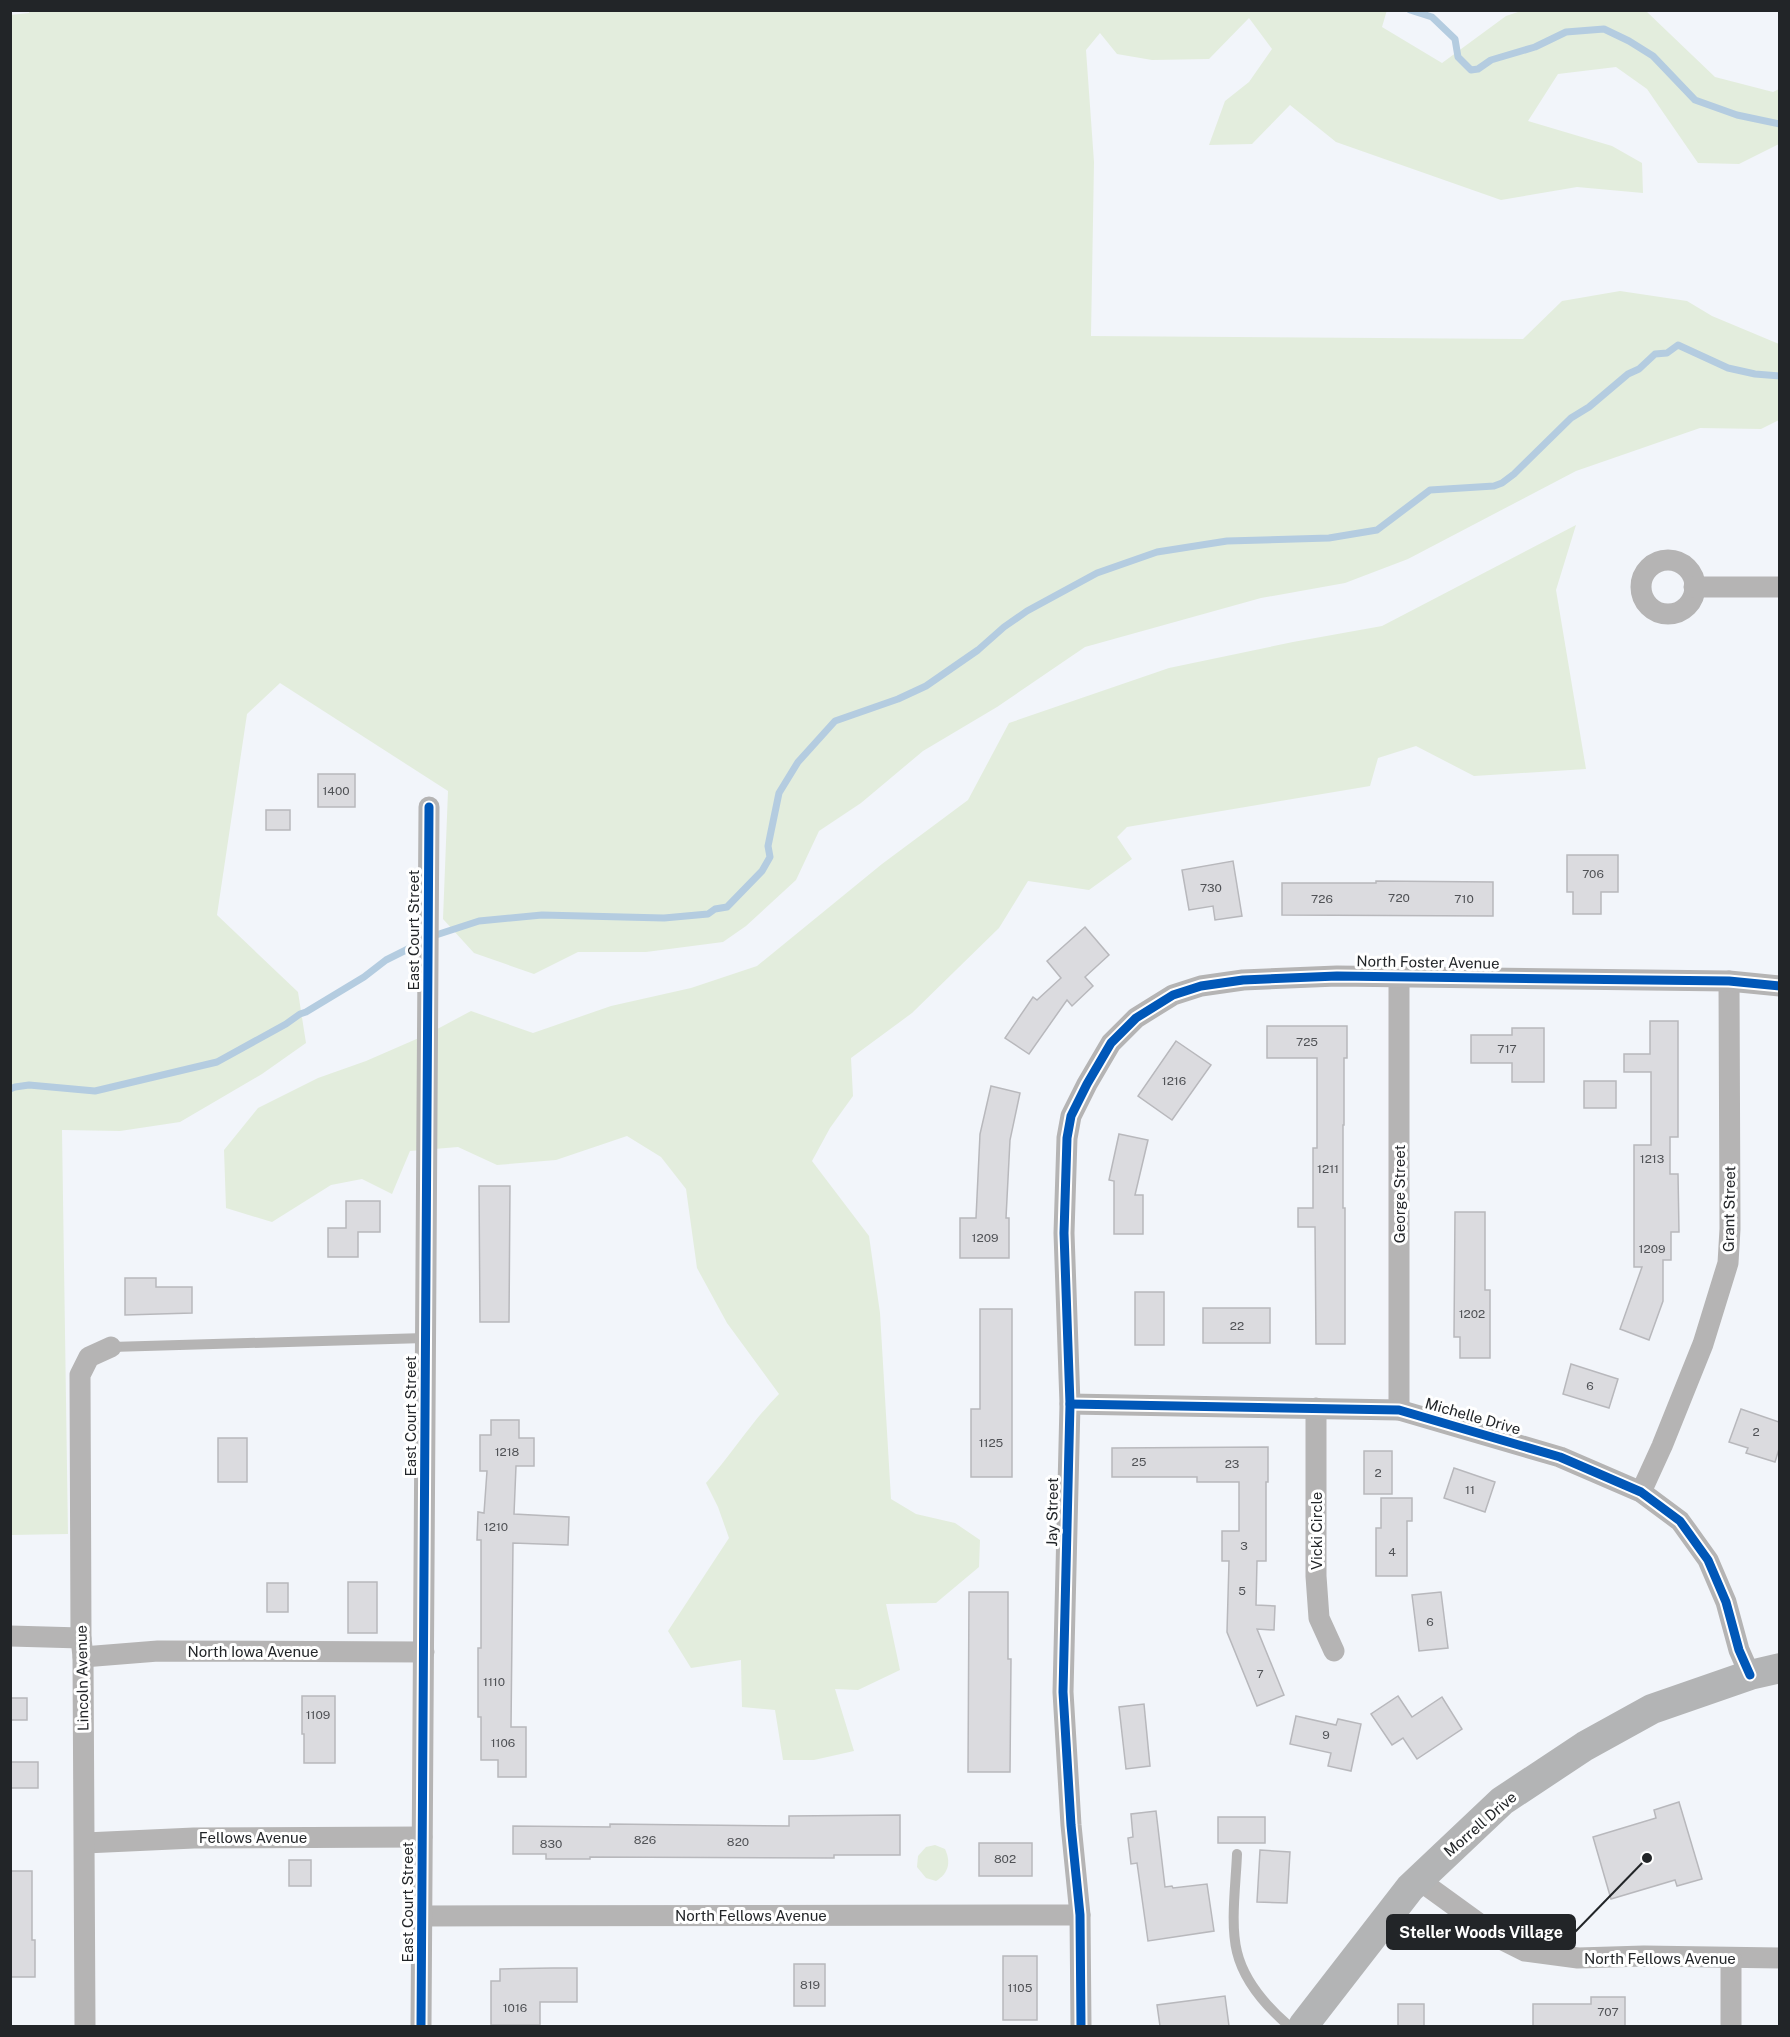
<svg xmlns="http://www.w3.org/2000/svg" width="1790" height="2037" font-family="'Public Sans',sans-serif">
	<rect width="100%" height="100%" fill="#f2f5fa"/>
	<g fill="#e3eddd">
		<polygon points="29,11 1387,10 1382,27 1442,63 1506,16 1521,11 1646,11 1715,77 1773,92 1779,89 1779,144 1739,164 1698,163 1647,89 1616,67 1558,74 1528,121 1612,146 1642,163 1643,193 1577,187 1501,200 1336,142 1290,105 1252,144 1209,145 1225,101 1249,82 1272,49 1249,18 1209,59 1152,60 1117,54 1100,33 1086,50 1094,162 1091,336 1523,339 1562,301 1620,291 1687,301 1712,316 1779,344 1779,420 1761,429 1700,428 1576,471 1408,559 1345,583 1261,598 1085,647 997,707 923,751 861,803 819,831 796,880 746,926 723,942 646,952 578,952 534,974 474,953 443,919 448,791 280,683 247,714 217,915 298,992 306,1043 262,1074 180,1122 120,1131 62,1130 68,1534 11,1535 10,15 29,13"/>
		<path d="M1576,525L1556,590L1586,769L1474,776L1416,746L1378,758L1370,786L1127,827L1117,837L1132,859L1089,890L1028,881L999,928L912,1013L851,1058L853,1096L830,1128L812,1161L869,1236L880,1313L891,1499L916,1514L955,1523L980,1540L979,1567L936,1603L886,1604L900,1670L858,1690L835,1689L854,1751L814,1760H783L775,1710L742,1707L741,1660L691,1668L668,1631L729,1538L718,1507L706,1483C732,1454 752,1421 779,1394L727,1323L697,1268L686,1189L661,1157L627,1136L556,1160L497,1165L458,1147L410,1151L392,1194L362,1179L331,1185L272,1222L226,1208L224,1150L258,1108L318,1078L366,1061L428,1034L471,1011L533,1033L611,1006L691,988L757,966L882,864L968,800L1009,723L1169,668L1293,642L1382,626Z"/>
		<path d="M935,1845L945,1849C951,1862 949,1873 936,1881L926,1878L917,1867L918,1856L926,1847Z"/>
	</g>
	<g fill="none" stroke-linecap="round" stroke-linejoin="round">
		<g stroke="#b4cce0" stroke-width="7">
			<polyline points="1410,10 1432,17 1455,39 1458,57 1471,70 1478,69 1491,60 1535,47 1566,32 1604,29 1629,41 1653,56 1695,100 1737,115 1780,124"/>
			<polyline points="10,1089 15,1087 29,1085 95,1091 217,1062 286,1024 300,1014 306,1012 364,977 386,960 436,935 479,921 542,915 664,918 708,914 715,909 727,907 762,871 770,857 768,846 779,793 798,762 835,721 898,699 926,686 978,650 1004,627 1027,611 1097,573 1157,552 1227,541 1329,538 1377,530 1430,490 1494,486 1502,483 1514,474 1571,418 1589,407 1628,374 1639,369 1655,354 1667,353 1678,345 1728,368 1755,374 1780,376"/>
		</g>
	</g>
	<g fill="#dbdbdf" stroke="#b8b8bc" stroke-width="1.5">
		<rect x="318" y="774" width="37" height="33"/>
		<rect x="266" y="810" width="24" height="20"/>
		<polygon points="1567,855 1618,855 1618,892 1601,892 1601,914 1573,914 1573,892 1567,892"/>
		<polygon points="1233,861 1242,916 1215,920 1213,906 1189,910 1182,870"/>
		<polygon points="1376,881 1493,882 1493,916 1282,915 1282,883 1376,883"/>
		<polygon points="1085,927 1109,955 1085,977 1093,986 1072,1006 1067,1000 1029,1054 1005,1038 1033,997 1037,1000 1061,978 1047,961"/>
		<polygon points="1650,1021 1678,1021 1678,1137 1670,1137 1670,1174 1678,1174 1679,1232 1671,1232 1671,1260 1663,1260 1663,1301 1649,1340 1620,1329 1642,1267 1634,1267 1634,1145 1651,1145 1651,1072 1624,1072 1624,1054 1650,1054"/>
		<polygon points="1267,1026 1347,1026 1347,1058 1344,1058 1344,1125 1343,1125 1343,1208 1345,1208 1345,1344 1316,1344 1315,1227 1298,1227 1298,1208 1313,1208 1313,1148 1317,1148 1317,1058 1267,1058"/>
		<polygon points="1512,1028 1544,1028 1544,1082 1512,1082 1512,1063 1471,1063 1471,1035 1512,1035"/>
		<polygon points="1176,1041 1211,1065 1172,1120 1138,1096"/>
		<rect x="1584" y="1081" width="32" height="27"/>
		<polygon points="991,1086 1020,1093 1010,1140 1006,1218 1009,1218 1009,1258 960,1258 960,1218 976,1218 980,1134"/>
		<polygon points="1119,1134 1148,1140 1135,1195 1143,1195 1143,1234 1114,1234 1114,1181 1109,1180"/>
		<polygon points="479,1186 510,1186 509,1322 480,1322"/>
		<polygon points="346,1201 380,1201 380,1232 358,1232 358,1257 328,1257 328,1228 346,1228"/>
		<polygon points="1455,1212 1485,1212 1485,1290 1490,1290 1490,1358 1460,1358 1460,1337 1454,1337"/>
		<polygon points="125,1278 156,1278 156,1287 192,1287 192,1313 125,1315"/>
		<rect x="1135" y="1292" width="29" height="53"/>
		<rect x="1203" y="1308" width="67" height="35"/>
		<polygon points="980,1309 1012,1309 1012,1477 971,1477 971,1409 980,1409"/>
		<polygon points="1571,1364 1618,1379 1609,1408 1563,1394"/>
		<polygon points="1741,1409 1779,1422 1779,1449 1775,1462 1746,1453 1748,1448 1729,1442"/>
		<polygon points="491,1420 519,1420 519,1438 534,1438 534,1466 516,1466 514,1514 569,1517 568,1545 513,1543 511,1727 526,1727 526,1777 498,1777 498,1760 481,1760 481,1717 478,1717 478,1648 481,1648 481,1540 477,1540 478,1512 484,1513 487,1471 480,1471 480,1435 491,1435"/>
		<rect x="218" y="1438" width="29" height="44"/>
		<polygon points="1268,1447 1268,1482 1266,1482 1266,1561 1257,1561 1256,1605 1275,1606 1274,1630 1257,1629 1284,1695 1257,1706 1227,1632 1229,1561 1222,1561 1222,1531 1239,1531 1239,1482 1197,1482 1197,1477 1112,1477 1112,1448"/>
		<rect x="1364" y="1451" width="28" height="43"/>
		<polygon points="1454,1468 1495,1482 1485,1512 1444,1498"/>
		<polygon points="1381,1498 1412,1498 1412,1521 1407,1521 1407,1576 1376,1576 1376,1528 1381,1528"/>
		<rect x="348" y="1582" width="29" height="51"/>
		<rect x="267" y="1583" width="21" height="29"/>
		<polygon points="969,1592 1008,1592 1008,1659 1011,1659 1010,1772 968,1772"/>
		<polygon points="1441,1592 1448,1648 1419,1651 1412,1595"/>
		<polygon points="302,1696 335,1696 335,1763 304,1763 304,1734 302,1734"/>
		<polygon points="1398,1696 1412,1717 1442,1697 1462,1729 1417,1759 1403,1738 1392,1745 1371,1714"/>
		<rect x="10" y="1698" width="17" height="22"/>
		<polygon points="1144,1704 1150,1766 1126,1769 1119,1707"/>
		<polygon points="1296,1716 1336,1725 1338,1719 1361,1724 1351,1771 1328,1766 1331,1753 1290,1744"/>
		<rect x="10" y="1762" width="28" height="26"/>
		<polygon points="1679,1802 1702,1879 1677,1886 1675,1880 1611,1899 1593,1837 1656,1818 1654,1810"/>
		<polygon points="1156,1811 1165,1887 1172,1886 1173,1888 1207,1884 1214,1931 1148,1941 1137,1863 1131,1864 1128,1838 1133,1837 1131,1814"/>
		<polygon points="900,1815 900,1855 834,1855 834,1858 590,1857 590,1859 546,1859 546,1854 513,1854 513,1826 610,1827 610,1824 789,1826 789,1816"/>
		<rect x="1218" y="1817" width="47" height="26"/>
		<rect x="979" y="1843" width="53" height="33"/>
		<polygon points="1260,1850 1290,1852 1287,1903 1257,1902"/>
		<rect x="289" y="1860" width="22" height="26"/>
		<polygon points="10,1871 32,1871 32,1940 35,1940 35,1977 10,1977"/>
		<rect x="1003" y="1956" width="34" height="64"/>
		<rect x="794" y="1964" width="31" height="42"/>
		<polygon points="553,1968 577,1968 577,2002 540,2002 540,2025 491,2025 491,1981 500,1981 500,1969"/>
		<polygon points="1225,1996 1229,2026 1160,2026 1157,2005"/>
		<polygon points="1591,1997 1625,1997 1625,2026 1533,2026 1533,2004 1591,2004"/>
		<rect x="1398" y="2004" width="26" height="22"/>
	</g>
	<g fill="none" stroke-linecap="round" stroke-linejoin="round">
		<g stroke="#b5b4b4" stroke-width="10">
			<polyline points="111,1347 425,1338"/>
			<path d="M1237,1854C1236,1883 1230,1924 1237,1952C1244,1981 1267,2007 1289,2026"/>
		</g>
		<g stroke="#b5b4b4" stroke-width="21">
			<circle cx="1668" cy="587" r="27"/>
			<polyline points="1694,587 1780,587"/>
			<polyline points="1399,977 1399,1410"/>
			<polyline points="1070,1404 1399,1410 1560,1457 1641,1492 1680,1521 1708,1560 1726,1602 1739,1650 1750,1675"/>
			<polyline points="1316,1408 1316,1576 1319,1618 1334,1651"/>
			<polyline points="1641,1492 1662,1446 1703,1344 1728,1263 1730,1229 1729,981"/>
			<polyline points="10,1636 81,1638"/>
			<polyline points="83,1657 158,1651 424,1652"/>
			<polyline points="85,1843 194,1838 422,1837"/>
			<polyline points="1419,1880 1499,1938 1525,1951 1578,1958 1644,1956 1780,1958"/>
			<polyline points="422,1916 1080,1915"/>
			<polyline points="1731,1958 1731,2026"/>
			<polyline points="85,2026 83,1657 81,1638 80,1375 89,1357 111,1347"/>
			<polyline points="421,2026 429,807"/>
			<polyline points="1081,2026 1080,1915 1071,1825 1063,1692 1070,1404 1064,1233 1067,1138 1071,1116 1087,1084 1111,1043 1136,1018 1173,995 1201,986 1243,980 1337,976 1729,981 1780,986"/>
		</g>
		<polyline stroke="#b3b4b5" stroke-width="30" points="1303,2026 1410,1888 1502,1801 1585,1746 1652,1709 1750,1675 1780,1668"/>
		<g stroke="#fff" stroke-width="13">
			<g id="cycleway">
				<polyline points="1070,1404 1399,1410 1560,1457 1641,1492 1680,1521 1708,1560 1726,1602 1739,1650 1750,1675"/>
				<polyline points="421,2026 429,807"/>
				<polyline points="1081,2026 1080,1915 1071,1825 1063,1692 1070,1404 1064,1233 1067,1138 1071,1116 1087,1084 1111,1043 1136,1018 1173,995 1201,986 1243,980 1337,976 1729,981 1780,986"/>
			</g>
		</g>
		<use href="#cycleway" stroke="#0057b8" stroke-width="9"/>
	</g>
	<g text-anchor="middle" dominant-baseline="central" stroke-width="6" stroke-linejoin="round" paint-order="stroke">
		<g font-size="12" fill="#505256">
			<text x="336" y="791">1400</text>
			<text x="1593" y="874">706</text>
			<text x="1211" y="888">730</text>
			<text x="1399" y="898">720</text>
			<text x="1322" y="899">726</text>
			<text x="1464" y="899">710</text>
			<text x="1307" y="1042">725</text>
			<text x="1507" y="1049">717</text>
			<text x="1174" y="1081">1216</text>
			<text x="1652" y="1159">1213</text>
			<text x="1328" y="1169">1211</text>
			<text x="985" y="1238">1209</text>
			<text x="1652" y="1249">1209</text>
			<text x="1472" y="1314">1202</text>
			<text x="1237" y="1326">22</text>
			<text x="1590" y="1386">6</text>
			<text x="1756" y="1432">2</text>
			<text x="991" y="1443">1125</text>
			<text x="507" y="1452">1218</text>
			<text x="1139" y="1462">25</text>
			<text x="1232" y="1464">23</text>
			<text x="1378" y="1473">2</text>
			<text x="1470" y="1490">11</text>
			<text x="496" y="1527">1210</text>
			<text x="1244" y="1546">3</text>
			<text x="1392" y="1552">4</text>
			<text x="1242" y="1591">5</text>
			<text x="1430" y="1622">6</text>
			<text x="1260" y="1674">7</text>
			<text x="494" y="1682">1110</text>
			<text x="318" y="1715">1109</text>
			<text x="1326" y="1735">9</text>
			<text x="503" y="1743">1106</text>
			<text x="645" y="1840">826</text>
			<text x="738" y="1842">820</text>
			<text x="551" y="1844">830</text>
			<text x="1005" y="1859">802</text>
			<text x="810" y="1985">819</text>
			<text x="1020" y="1988">1105</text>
			<text x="515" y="2008">1016</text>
			<text x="1608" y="2012">707</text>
		</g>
		<g font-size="15" fill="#222528" stroke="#fff">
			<text transform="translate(413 930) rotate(-90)">East Court Street</text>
			<text transform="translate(1428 962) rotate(1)">North Foster Avenue</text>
			<text transform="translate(1399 1194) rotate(-90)">George Street</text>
			<text transform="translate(1729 1209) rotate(-89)">Grant Street</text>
			<text transform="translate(410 1416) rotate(-90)">East Court Street</text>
			<text transform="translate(1473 1416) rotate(16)">Michelle Drive</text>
			<text transform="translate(1052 1512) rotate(-89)">Jay Street</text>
			<text transform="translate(1316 1531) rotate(-90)">Vicki Circle</text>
			<text x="253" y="1651">North Iowa Avenue</text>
			<text transform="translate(82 1678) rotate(-91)">Lincoln Avenue</text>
			<text transform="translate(1480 1824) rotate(-41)">Morrell Drive</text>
			<text x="253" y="1837">Fellows Avenue</text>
			<text transform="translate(407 1902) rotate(-90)">East Court Street</text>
			<text x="751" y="1915">North Fellows Avenue</text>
			<text x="1660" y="1958">North Fellows Avenue</text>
		</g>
	</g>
	<path fill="none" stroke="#222528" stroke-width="2" d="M1647 1858L1575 1932"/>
	<circle fill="#222528" stroke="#fff" stroke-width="2" cx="1647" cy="1858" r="6"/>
	<rect fill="#222528" stroke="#222528" stroke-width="2" x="1387" y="1915" width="188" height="34" rx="6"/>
	<g font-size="16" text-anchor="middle" font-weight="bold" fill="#fff">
		<text x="1481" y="1938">Steller Woods Village</text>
	</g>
	<rect width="1790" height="2037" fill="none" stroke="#222528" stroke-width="24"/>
</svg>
